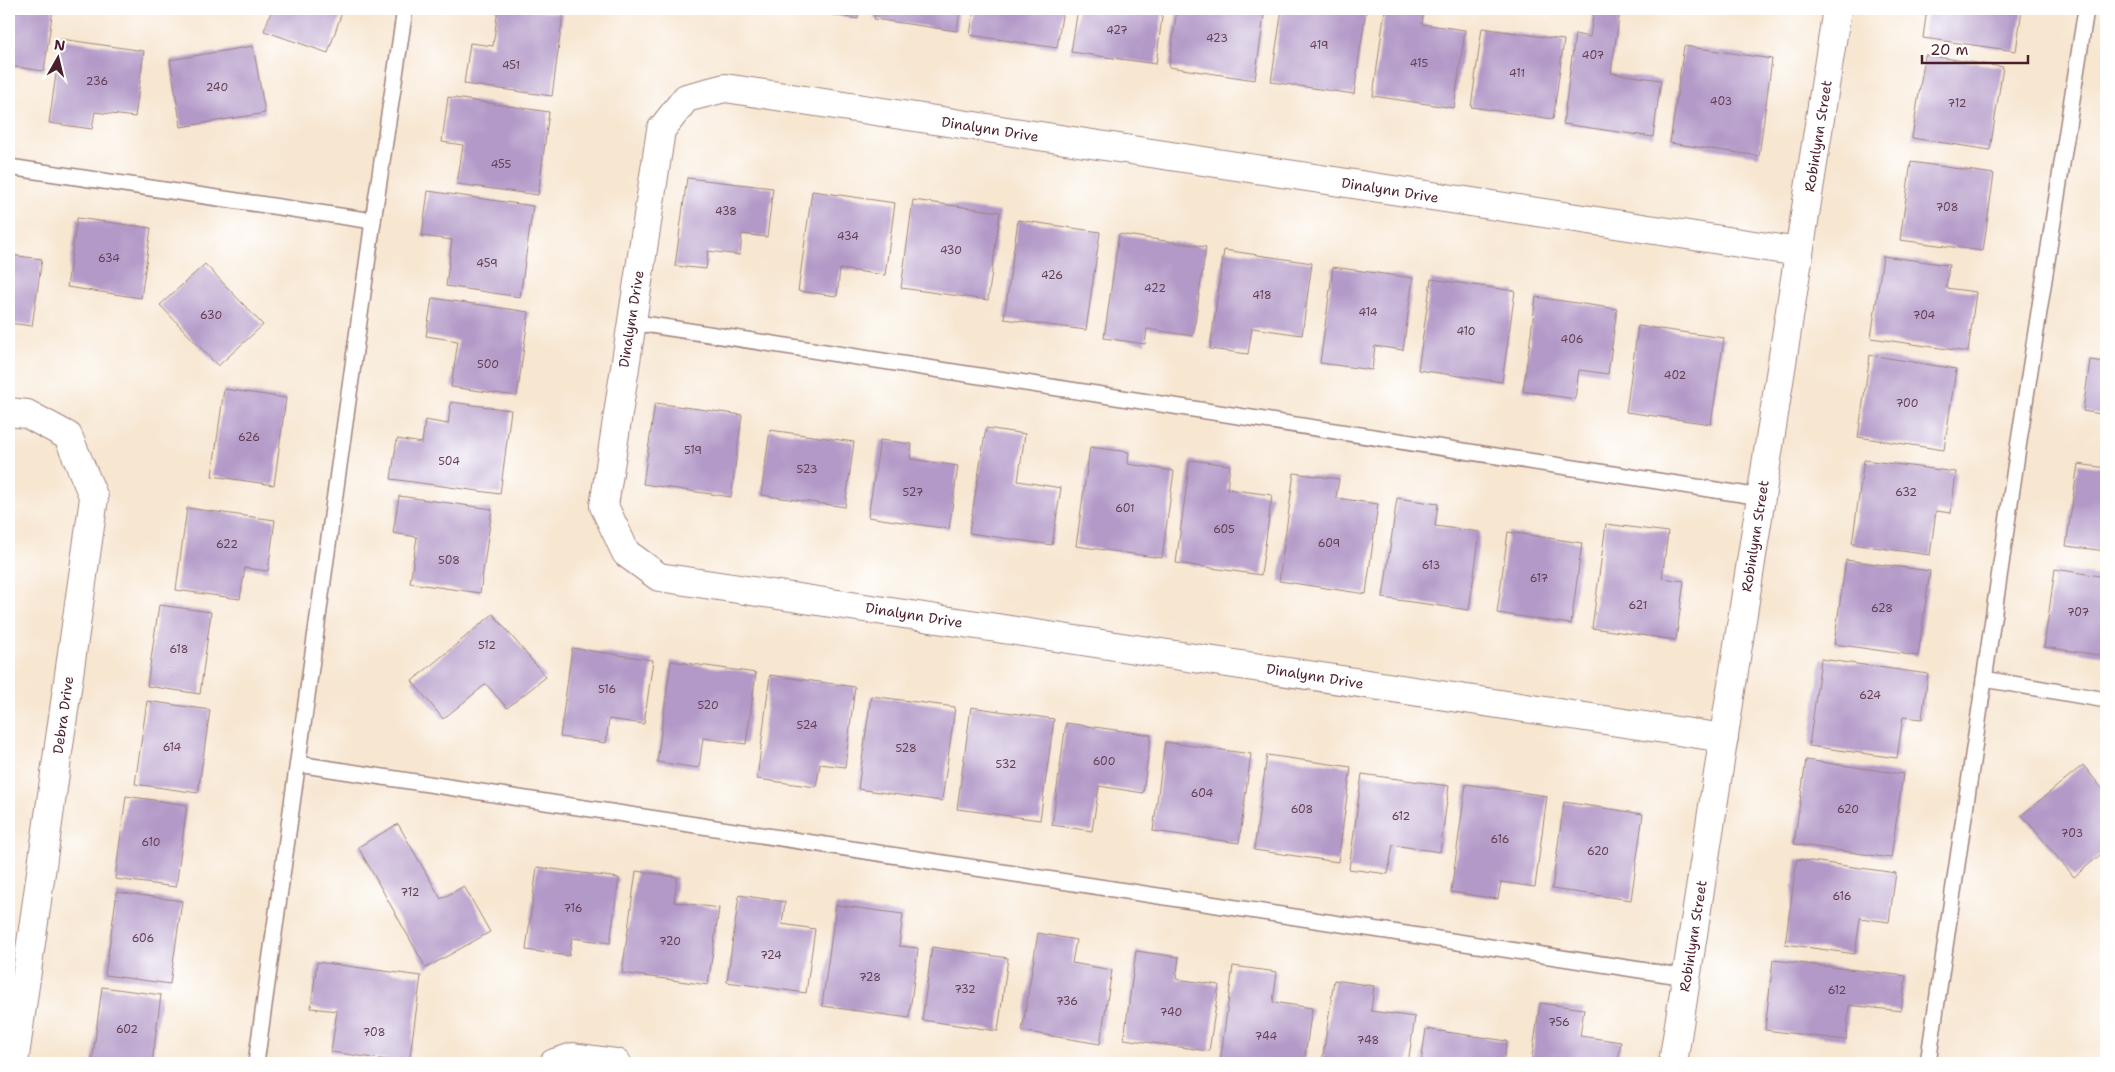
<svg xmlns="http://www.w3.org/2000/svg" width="2115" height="1072" font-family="'Shantell Sans',sans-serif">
	<rect width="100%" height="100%" fill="#fff"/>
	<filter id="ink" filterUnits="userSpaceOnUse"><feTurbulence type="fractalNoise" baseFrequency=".02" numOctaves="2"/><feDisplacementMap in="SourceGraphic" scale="10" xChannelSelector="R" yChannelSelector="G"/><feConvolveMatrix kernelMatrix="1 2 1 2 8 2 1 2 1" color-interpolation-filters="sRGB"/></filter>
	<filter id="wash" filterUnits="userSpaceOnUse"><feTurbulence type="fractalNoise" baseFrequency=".0096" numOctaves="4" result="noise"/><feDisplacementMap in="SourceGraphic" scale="20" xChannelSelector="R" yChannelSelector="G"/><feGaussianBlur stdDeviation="1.12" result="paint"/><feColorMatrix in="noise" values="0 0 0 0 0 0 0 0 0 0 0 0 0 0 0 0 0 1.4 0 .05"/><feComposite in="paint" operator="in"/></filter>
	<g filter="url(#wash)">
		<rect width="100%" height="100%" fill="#f7e6d0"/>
		<g id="blocks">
			<g fill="#b299c7">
				<polygon points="9,9 53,9 44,71 9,66"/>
				<polygon points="272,9 343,9 328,53 264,31"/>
				<polygon points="498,9 523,9 563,14 552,96 464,84 470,43 493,46"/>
				<polygon points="797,9 859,9 858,19"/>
				<polygon points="876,9 960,9 957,31 874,19"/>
				<polygon points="974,9 1063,9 1057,48 970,35"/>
				<polygon points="1078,9 1163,9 1156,64 1071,52"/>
				<polygon points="1177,9 1265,9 1255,80 1169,67"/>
				<polygon points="1282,9 1366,9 1354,94 1271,82"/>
				<polygon points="1385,9 1424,9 1422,24 1465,30 1454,108 1373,96"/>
				<polygon points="1594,9 1620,11 1611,73 1661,80 1653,137 1563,124 1575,34 1590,37"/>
				<polygon points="1927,9 2022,9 2016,51 1923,38"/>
				<polygon points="1482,28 1564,40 1553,119 1471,107"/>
				<polygon points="61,39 144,51 135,117 95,112 92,129 49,123"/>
				<polygon points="253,46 265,113 181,127 170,60"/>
				<polygon points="1684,46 1772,59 1759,156 1670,143"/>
				<polygon points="1925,55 2003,67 1990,150 1912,138"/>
				<polygon points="448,97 549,112 538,195 457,184 463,145 442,142"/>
				<polygon points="1911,162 1994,174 1983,251 1900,240"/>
				<polygon points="687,178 773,188 767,237 742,234 740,255 708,251 706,269 675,266"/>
				<polygon points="428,191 533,206 520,297 446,286 452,240 422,236"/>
				<polygon points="812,191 895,203 885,275 840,269 837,296 798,291"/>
				<polygon points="913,200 1000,212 988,300 901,288"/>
				<polygon points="77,218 151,228 141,298 67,287"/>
				<polygon points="1018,220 1100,232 1086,330 1004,319"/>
				<polygon points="1119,234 1206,247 1193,336 1147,329 1145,344 1104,338"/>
				<polygon points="1224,250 1312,263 1302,335 1252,328 1248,354 1210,349"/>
				<polygon points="9,255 42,259 32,326 9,323"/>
				<polygon points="1883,256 1949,265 1946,288 1976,292 1968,352 1871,338"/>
				<polygon points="205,264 263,325 218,366 160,305"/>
				<polygon points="1333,267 1413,278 1403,350 1375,346 1372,370 1320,363"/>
				<polygon points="1431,279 1515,291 1502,382 1418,370"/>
				<polygon points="1536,297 1617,309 1608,374 1579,370 1575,399 1523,391"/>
				<polygon points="432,298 529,312 517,396 451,387 458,341 426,336"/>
				<polygon points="1638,326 1724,338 1711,424 1626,412"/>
				<polygon points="1870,355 1956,369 1944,450 1858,437"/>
				<polygon points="2090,360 2106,362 2106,415 2083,411"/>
				<polygon points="224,389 286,398 274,485 212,476"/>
				<polygon points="451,402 511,410 500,494 391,479 397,439 422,443 425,420 448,424"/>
				<polygon points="655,403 742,415 731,497 643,484"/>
				<polygon points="986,428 1025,434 1018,481 1061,488 1052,545 969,533"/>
				<polygon points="770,430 854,442 845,507 761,495"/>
				<polygon points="880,440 912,444 910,459 958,466 949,529 868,517"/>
				<polygon points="1090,447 1129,452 1128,464 1174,471 1162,558 1076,546"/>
				<polygon points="1190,460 1230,465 1227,489 1272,495 1261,575 1176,563"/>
				<polygon points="1864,460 1956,472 1951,513 1936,511 1930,555 1852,544"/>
				<polygon points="2078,464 2106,468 2106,551 2066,546"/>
				<polygon points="1294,473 1339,479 1336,498 1378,504 1366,594 1279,581"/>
				<polygon points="399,496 492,509 480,593 410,583 417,537 393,533"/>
				<polygon points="1397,498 1438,504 1435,526 1480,532 1469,610 1383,598"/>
				<polygon points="187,508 275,520 268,571 245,568 240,599 176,590"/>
				<polygon points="1606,524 1668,532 1662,578 1684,581 1676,640 1592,628"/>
				<polygon points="1508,532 1582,543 1571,624 1497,613"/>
				<polygon points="1846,560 1930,571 1918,656 1834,644"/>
				<polygon points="2055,569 2106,577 2106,656 2044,647"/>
				<polygon points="159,605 211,612 200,694 147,686"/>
				<polygon points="493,614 546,677 507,708 486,684 443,719 412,681"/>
				<polygon points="572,648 653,660 644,724 609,719 606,743 560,737"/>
				<polygon points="1821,659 1928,674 1922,719 1903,717 1897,758 1809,746"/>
				<polygon points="671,661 756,673 746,744 703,738 699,768 657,762"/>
				<polygon points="770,675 855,687 845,767 820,764 816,787 757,779"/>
				<polygon points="871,696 955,707 942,801 858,789"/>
				<polygon points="147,701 210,710 198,793 135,784"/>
				<polygon points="971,707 1054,719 1040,820 957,809"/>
				<polygon points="1066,723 1151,735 1143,793 1099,786 1092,831 1052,825"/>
				<polygon points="1165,742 1251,754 1239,843 1153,831"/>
				<polygon points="1267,755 1351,767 1338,862 1254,850"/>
				<polygon points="1806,760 1903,774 1891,858 1794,844"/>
				<polygon points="2083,765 2106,793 2106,850 2074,877 2022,815"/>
				<polygon points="1362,774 1449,786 1440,852 1393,845 1388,874 1349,869"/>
				<polygon points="1466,784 1547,796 1535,887 1501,882 1498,899 1451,892"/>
				<polygon points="126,796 187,805 176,887 115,879"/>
				<polygon points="1564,802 1643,814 1631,900 1552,889"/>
				<polygon points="398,824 441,899 464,886 490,932 426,968 358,847"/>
				<polygon points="1797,859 1896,873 1889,922 1860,918 1855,954 1785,944"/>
				<polygon points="537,867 619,878 610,943 572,938 569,956 526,950"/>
				<polygon points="636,871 677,877 674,902 719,908 708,985 622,973"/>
				<polygon points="117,892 182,901 170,984 105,975"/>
				<polygon points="739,895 785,902 782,924 815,929 806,993 727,982"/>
				<polygon points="836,905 903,914 899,946 918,948 909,1018 822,1006"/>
				<polygon points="1038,933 1076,940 1072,963 1112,970 1100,1044 1022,1031"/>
				<polygon points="932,947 1008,958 998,1031 922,1020"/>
				<polygon points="1136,951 1179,957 1176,979 1219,985 1209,1051 1124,1039"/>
				<polygon points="1773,960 1906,976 1901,1011 1849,1005 1846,1040 1765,1030"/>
				<polygon points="317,962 421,976 409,1063 331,1052 337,1011 311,1008"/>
				<polygon points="1233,966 1277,972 1273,1002 1312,1008 1304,1063 1220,1063"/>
				<polygon points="1334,980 1374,986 1371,1011 1415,1017 1408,1063 1322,1063"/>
				<polygon points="102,987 161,995 152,1063 92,1063"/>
				<polygon points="1540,1003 1584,1009 1580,1036 1621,1042 1618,1063 1531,1063"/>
				<polygon points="1426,1029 1507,1041 1503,1063 1421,1063"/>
				<polygon points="1758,1059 1782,1062 1782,1063 1757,1063"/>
			</g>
		</g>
	</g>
	<g filter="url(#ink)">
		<use href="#blocks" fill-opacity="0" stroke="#a0827e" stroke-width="1"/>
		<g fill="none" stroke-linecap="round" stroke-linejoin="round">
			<g stroke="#a0827e" stroke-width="18">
				<g id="lane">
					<polyline points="9,167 373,221"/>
					<polyline points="631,322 1761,497"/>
					<polyline points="1984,679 2106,700"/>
					<polyline points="298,764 1686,977"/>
					<polyline points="256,1063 373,221 405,9"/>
					<polyline points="1928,1063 2019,441 2086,9"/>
				</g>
			</g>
			<g stroke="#a0827e" stroke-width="30">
				<g id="street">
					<polyline points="9,412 27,414 68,436 94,498 14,1063"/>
					<polyline points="1724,738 659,577 626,553 604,506 661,130 686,98 725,88 1799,252"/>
					<polyline points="554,1063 573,1057 617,1063"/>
					<polyline points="1673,1063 1837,9"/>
				</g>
			</g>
			<use href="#lane" stroke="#fff" stroke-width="15"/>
			<use href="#street" stroke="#fff" stroke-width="28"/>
		</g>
	</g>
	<g text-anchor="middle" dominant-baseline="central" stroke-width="4" stroke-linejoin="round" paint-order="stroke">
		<g font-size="11" fill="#643e52">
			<text x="1117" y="30">427</text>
			<text x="1217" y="38">423</text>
			<text x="1319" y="45">419</text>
			<text x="1593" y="55">407</text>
			<text x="1419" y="63">415</text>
			<text x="511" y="65">451</text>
			<text x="1517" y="73">411</text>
			<text x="97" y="81">236</text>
			<text x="217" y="87">240</text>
			<text x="1721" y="101">403</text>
			<text x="1957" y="103">712</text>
			<text x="501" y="164">455</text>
			<text x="1947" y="207">708</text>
			<text x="726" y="211">438</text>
			<text x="848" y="236">434</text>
			<text x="951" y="250">430</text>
			<text x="109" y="258">634</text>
			<text x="487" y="263">459</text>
			<text x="1052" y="275">426</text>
			<text x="1155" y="288">422</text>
			<text x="1262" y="295">418</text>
			<text x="1368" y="312">414</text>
			<text x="211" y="315">630</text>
			<text x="1924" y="315">704</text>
			<text x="1466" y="331">410</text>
			<text x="1572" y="339">406</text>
			<text x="488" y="364">500</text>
			<text x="1675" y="375">402</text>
			<text x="1907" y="403">700</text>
			<text x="249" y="437">626</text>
			<text x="693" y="450">519</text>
			<text x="449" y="461">504</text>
			<text x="807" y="469">523</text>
			<text x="913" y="492">527</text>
			<text x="1906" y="492">632</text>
			<text x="1125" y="508">601</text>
			<text x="1224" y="529">605</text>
			<text x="1329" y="543">609</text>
			<text x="227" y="544">622</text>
			<text x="449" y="560">508</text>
			<text x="1431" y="565">613</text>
			<text x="1539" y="578">617</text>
			<text x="1638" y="605">621</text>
			<text x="1882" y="608">628</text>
			<text x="2078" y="612">707</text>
			<text x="487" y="645">512</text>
			<text x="179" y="649">618</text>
			<text x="607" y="689">516</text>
			<text x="1870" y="695">624</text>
			<text x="708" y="705">520</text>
			<text x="807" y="725">524</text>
			<text x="172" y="747">614</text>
			<text x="906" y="748">528</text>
			<text x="1104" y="761">600</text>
			<text x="1006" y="764">532</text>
			<text x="1202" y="793">604</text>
			<text x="1302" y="809">608</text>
			<text x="1848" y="809">620</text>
			<text x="1401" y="816">612</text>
			<text x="2072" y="833">703</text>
			<text x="1500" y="839">616</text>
			<text x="151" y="842">610</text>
			<text x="1598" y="851">620</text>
			<text x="410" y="892">712</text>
			<text x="1842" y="896">616</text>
			<text x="573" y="908">716</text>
			<text x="143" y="938">606</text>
			<text x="670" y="941">720</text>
			<text x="771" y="955">724</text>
			<text x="870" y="977">728</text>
			<text x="965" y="989">732</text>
			<text x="1837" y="990">612</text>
			<text x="1067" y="1001">736</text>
			<text x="1171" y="1012">740</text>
			<text x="1559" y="1022">756</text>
			<text x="127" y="1029">602</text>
			<text x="374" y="1032">708</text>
			<text x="1266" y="1036">744</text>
			<text x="1368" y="1040">748</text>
		</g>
		<g font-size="14" fill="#4a1f2b" stroke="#fff">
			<text transform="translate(990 129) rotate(9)">Dinalynn Drive</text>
			<text transform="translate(1818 136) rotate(-81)">Robinlynn Street</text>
			<text transform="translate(1390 190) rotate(9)">Dinalynn Drive</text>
			<text transform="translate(631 319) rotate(-81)">Dinalynn Drive</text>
			<text transform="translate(1755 536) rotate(-81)">Robinlynn Street</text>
			<text transform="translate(914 615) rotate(9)">Dinalynn Drive</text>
			<text transform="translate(1315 676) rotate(9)">Dinalynn Drive</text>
			<text transform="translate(63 715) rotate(-82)">Debra Drive</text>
			<text transform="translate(1693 936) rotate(-81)">Robinlynn Street</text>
		</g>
	</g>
	<rect width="2115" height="1072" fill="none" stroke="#fff" stroke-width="30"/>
	<g transform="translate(58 58) rotate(8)" stroke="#ffffff" stroke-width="4" paint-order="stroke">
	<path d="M0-4L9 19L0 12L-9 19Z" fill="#4a1f2b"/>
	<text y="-8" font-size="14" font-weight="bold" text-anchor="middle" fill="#4a1f2b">N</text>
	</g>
	<path d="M1922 55v8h106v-8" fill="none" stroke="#4a1f2b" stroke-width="2.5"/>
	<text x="1930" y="55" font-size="15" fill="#4a1f2b" stroke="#ffffff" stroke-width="4" paint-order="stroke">20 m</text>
</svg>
